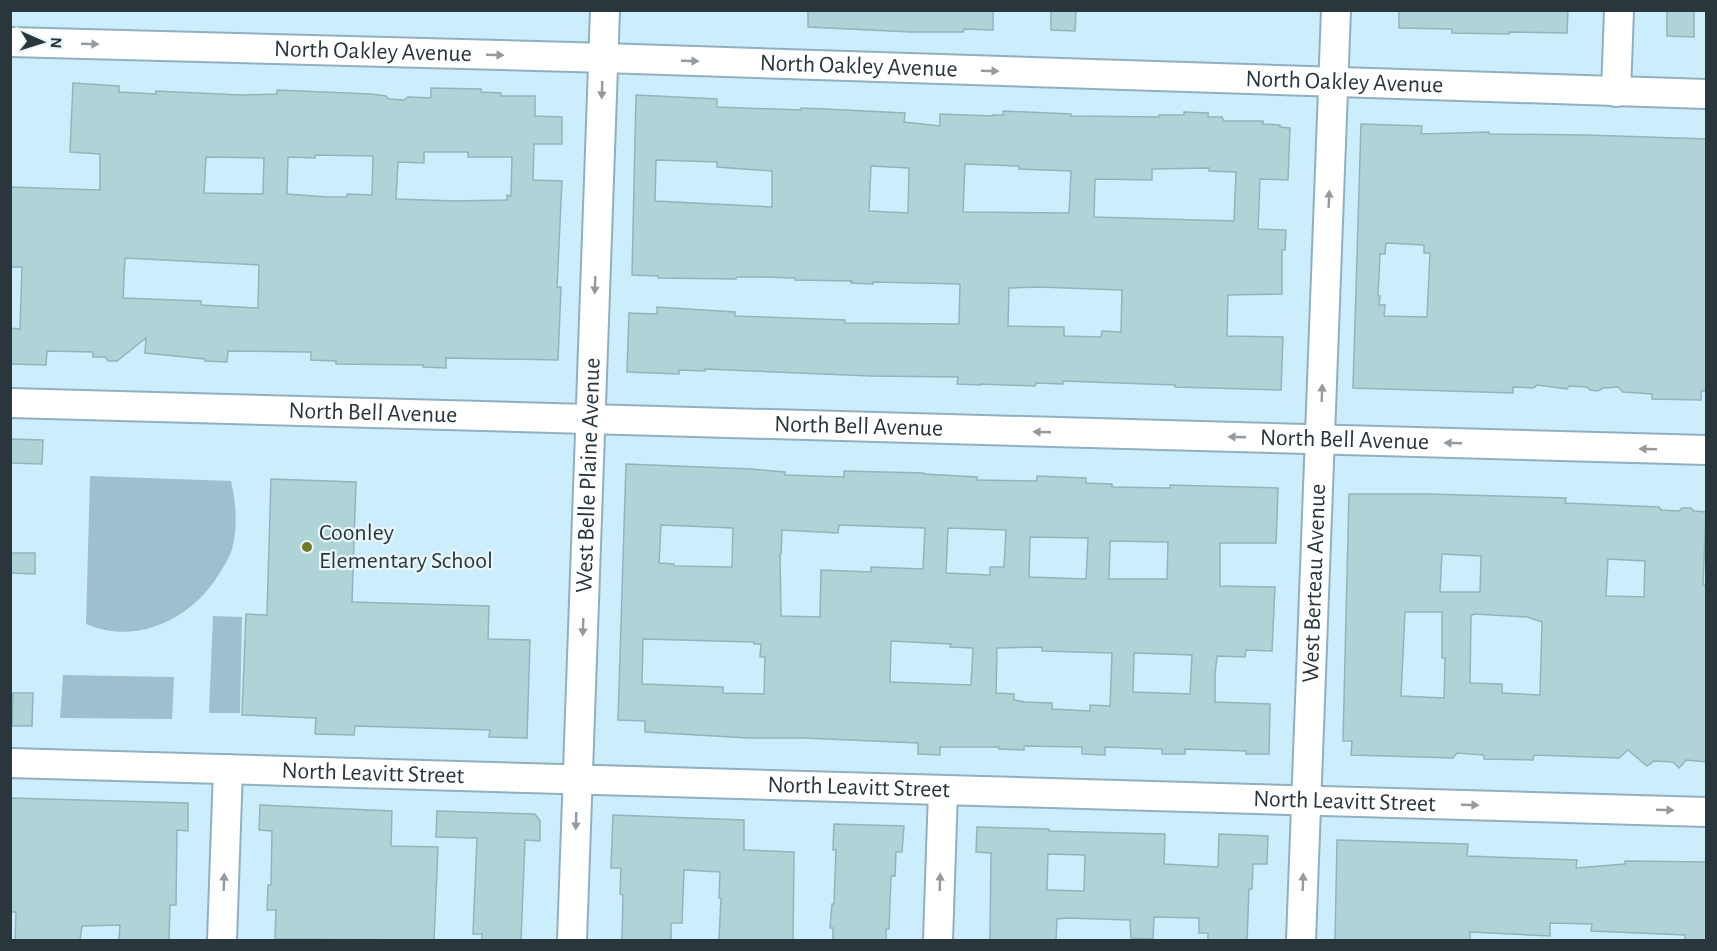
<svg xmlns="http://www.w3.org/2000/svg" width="1717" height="951" font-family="'Alegreya Sans',sans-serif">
	<rect width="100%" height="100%" fill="#ccedfc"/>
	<g fill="#9fbfce">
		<path d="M90,476L231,481C236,503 238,527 232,549C230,557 224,566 219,574C192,619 136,646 86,624Z"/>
		<polygon points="213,616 242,617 240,713 209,713"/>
		<polygon points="63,675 174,677 172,719 60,718"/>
	</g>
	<g fill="#aed4d8" stroke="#91b5ba" stroke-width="1.5" fill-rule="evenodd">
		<polygon points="808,10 993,10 993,30 964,29 963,32 911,32 808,27"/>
		<polygon points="1051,10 1076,10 1075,31 1051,30"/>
		<polygon points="1399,10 1568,10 1567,33 1509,32 1509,34 1452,33 1452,29 1399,28"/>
		<polygon points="1667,10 1694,10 1694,37 1667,36"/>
		<path d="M73,83L119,86V92L156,94V91L241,95L277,94V90L371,94L386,96L389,99L404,100L408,97L431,98V88L481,89V92L501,93V96H535V116L562,117V144H534L533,180L562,181L557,287H561L558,360L446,358V368L423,367V365L336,364V361L311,360V352L228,351L227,362L205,361V359L145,353L146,338L117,361H108L105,357H93V352L47,351L46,365L10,364V328L20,329L22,267H10V187L100,190V154L70,152ZM424,152H468V157H512L511,196L507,195V200L455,201L396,199L398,162L424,163ZM315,155L373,156L372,195L347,194V197H327L287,194L288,157L315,158ZM206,157L264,158L263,194L204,193ZM125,258L259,265L258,308L201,305V301L123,298Z"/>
		<path d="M636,95L717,99V107L801,110V108L825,109L905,113L904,122L940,126V114L993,116V115H1003V111L1071,114V116L1159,117V115H1184V112L1208,113V117H1222L1224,121H1263V124L1280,125V127L1290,128L1288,180L1260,179L1258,229L1286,230L1285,250H1282V294L1228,295L1227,336L1283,337L1281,390L1175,387V385L1063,381V384L1036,383L1035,386L980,384V385L957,384L958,377L871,376L705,369V371L679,370V374L627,372L629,313L657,314V307L735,312V316L845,320V323L959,324L960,284L873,282V284L851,283L852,281L795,280V278L764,277H737L736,279L658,278V276L632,275ZM656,160L717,162V167L772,171V207L655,201ZM965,164L1019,166V169L1071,171L1069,213L963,212ZM871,166L909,168L908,213L869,211ZM1209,168V171L1236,172L1234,221L1094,217L1095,179L1152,180V169ZM1038,287L1122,290L1121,332L1102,331L1101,337L1064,336V327L1008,326L1009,288Z"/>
		<path d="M1361,124L1422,126L1421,134L1489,132V134L1586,135L1707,139V391H1701V400L1652,399V394L1623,392L1618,387L1603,388L1598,391L1590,390L1587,387L1569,386L1567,389L1537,385L1534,388L1513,387V393L1353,388ZM1386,243L1424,245V253H1430L1427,317L1384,316L1385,305H1379L1380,296H1378L1380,254H1385Z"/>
		<polygon points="10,439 43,440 42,464 10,463"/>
		<path d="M626,464L751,469L785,472V475L844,477V471L924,473V474L977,477V480L1037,481V476L1086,478V483L1112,484V487L1170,488V485L1278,488L1276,543H1220V586L1275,587L1272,651L1246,650L1245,657L1217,656L1215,675V702L1270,704L1269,754H1246V751L1185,749V754H1162V749L1105,747V755L1082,754V747L1024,746V750L999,749V747H940V755L918,754V743L804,738H749L645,732V721L618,720ZM661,525L733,528L732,567L674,566V564L659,563ZM839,525L925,528L923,569L871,567V572L821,570L820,617L781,616L780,554H781L782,530L838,533ZM948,528L1006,530L1004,567H990V575L946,573ZM1030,537L1088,538L1086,579L1029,577ZM1110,541L1168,542L1167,579H1109ZM643,639L754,642V644H761L760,657H765L764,694L723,693V687L642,684ZM891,641L951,644L950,647L973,648L971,685L890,682ZM1042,647V651L1112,653L1110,706L1090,705V711L1052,709V703L1025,702L1014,700V694L996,693L997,648ZM1134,653L1192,655L1190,694L1133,692Z"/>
		<polygon points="271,479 356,482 352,602 489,606 488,639 530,640 527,738 489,737 490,730 355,726 354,735 315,734 316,718 242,715 246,614 267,615"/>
		<path d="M1349,494H1429L1566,498L1565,503L1659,507L1661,510L1679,511L1682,508H1691L1694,511L1706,512L1703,585H1707V762L1686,760L1679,768L1673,762L1654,761L1647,766L1628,750L1619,758L1534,755L1533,760L1484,759V755L1457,753L1453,758L1351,755L1352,741H1343ZM1442,554L1481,556L1480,592H1440ZM1608,559L1645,561L1644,597L1606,596ZM1405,612H1442V658H1445L1444,698L1401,696ZM1474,614L1527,617L1542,622L1540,695L1502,693V684L1470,683L1471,616Z"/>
		<polygon points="10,553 35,553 35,574 10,573"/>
		<polygon points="13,693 33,693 32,726 12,726"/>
		<polygon points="11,798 188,803 188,831 177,830 176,905 170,905 169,940 119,940 120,925 82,926 80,940 15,940 16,912 10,912"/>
		<polygon points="260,805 392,811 391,846 438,847 434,940 275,939 276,910 267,910 268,885 271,885 272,831 259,830"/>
		<polygon points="437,811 535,814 540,821 540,841 525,840 521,940 482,940 482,934 473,934 477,838 436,837"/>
		<polygon points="613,815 744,820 744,850 794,852 793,940 719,940 721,898 719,898 720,872 684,870 682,923 671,923 671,940 622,940 623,895 620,894 621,868 611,868"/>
		<polygon points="834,824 904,826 902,852 896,852 895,876 891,876 889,929 886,929 886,940 833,940 833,928 830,928 832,904 834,904 836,850 833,850"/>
		<path d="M977,827L1049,829V831L1165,834L1164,864L1218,867L1219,834L1268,836L1267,864H1253L1252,889H1249L1247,940H1208V933H1199V918L1154,917L1153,939L1131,938L1130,920L1067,918L1057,919L1056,940H990L991,853L976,852ZM1048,854L1085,855L1084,891L1047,890Z"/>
		<polygon points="1337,840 1468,844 1467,856 1577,860 1576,868 1625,864 1625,861 1707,862 1707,940 1685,940 1685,935 1591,931 1592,924 1550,923 1550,936 1470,932 1470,940 1335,940"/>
	</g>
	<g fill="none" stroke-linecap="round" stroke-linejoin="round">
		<g stroke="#91b0bf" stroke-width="32">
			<g id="minor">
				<path id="s1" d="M10,42L573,57L1706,94"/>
				<polyline points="1616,92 1619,10"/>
				<path id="s2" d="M10,403L1706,450"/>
				<path id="s3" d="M10,763L1706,812"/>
				<polyline points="222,940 228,769"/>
				<path id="s4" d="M572,940L605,10"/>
				<polyline points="938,940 943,790"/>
				<path id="s5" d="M1301,940L1336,10"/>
			</g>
		</g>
		<use href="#minor" stroke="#fff" stroke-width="28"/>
	</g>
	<defs><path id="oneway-solid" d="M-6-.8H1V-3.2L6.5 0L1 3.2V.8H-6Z" transform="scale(1.5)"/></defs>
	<g fill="#949a9e">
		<use href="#oneway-solid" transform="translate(90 44) rotate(2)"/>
		<use href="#oneway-solid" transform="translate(495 55) rotate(2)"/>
		<use href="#oneway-solid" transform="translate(690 61) rotate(2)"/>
		<use href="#oneway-solid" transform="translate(990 71) rotate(2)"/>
		<use href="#oneway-solid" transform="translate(602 90) rotate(92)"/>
		<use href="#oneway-solid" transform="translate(1329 199) rotate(-88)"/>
		<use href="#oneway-solid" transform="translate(595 285) rotate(92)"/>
		<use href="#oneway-solid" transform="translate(1322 393) rotate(-88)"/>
		<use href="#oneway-solid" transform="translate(1042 432) rotate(-178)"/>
		<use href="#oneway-solid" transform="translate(1237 437) rotate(-178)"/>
		<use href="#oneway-solid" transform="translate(1453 443) rotate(-178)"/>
		<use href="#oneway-solid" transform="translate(1648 449) rotate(-178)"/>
		<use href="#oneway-solid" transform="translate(583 627) rotate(92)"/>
		<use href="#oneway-solid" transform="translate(1470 805) rotate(2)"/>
		<use href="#oneway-solid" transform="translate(1665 810) rotate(2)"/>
		<use href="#oneway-solid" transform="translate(576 821) rotate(92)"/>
		<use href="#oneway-solid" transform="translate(224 882) rotate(-88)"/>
		<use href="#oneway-solid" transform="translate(940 882) rotate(-88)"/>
		<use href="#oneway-solid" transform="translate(1303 882) rotate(-88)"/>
	</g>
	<circle fill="#727a25" stroke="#e9f6fc" stroke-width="2" cx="307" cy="547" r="6"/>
	<g text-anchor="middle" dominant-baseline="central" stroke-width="4.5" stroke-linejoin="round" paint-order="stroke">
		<g font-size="24" fill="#29363c" stroke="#e9f6fc">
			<text stroke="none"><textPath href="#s1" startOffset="363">North Oakley Avenue</textPath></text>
			<text stroke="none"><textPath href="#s1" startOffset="849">North Oakley Avenue</textPath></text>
			<text stroke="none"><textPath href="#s1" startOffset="1335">North Oakley Avenue</textPath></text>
			<text stroke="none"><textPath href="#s2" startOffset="363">North Bell Avenue</textPath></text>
			<text stroke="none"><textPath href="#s2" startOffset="849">North Bell Avenue</textPath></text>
			<text stroke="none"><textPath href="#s2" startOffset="1335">North Bell Avenue</textPath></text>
			<text stroke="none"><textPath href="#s4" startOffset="465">West Belle Plaine Avenue</textPath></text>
			<text stroke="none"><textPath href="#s5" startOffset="357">West Berteau Avenue</textPath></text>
			<text stroke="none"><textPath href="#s3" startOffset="363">North Leavitt Street</textPath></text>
			<text stroke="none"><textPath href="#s3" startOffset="849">North Leavitt Street</textPath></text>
			<text stroke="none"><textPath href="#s3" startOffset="1335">North Leavitt Street</textPath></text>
		</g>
		<g font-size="24" fill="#29363c" stroke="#e9f6fc" text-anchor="start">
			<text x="319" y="533">Coonley<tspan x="319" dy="28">Elementary School</tspan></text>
		</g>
	</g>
	<rect width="1717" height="951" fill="none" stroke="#29363c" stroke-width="24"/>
	<g transform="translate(42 42) rotate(93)" stroke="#e9f6fc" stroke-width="4.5" paint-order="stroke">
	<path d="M0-4.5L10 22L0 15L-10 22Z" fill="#29363c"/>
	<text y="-9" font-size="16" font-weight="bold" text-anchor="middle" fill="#29363c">N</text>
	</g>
</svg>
